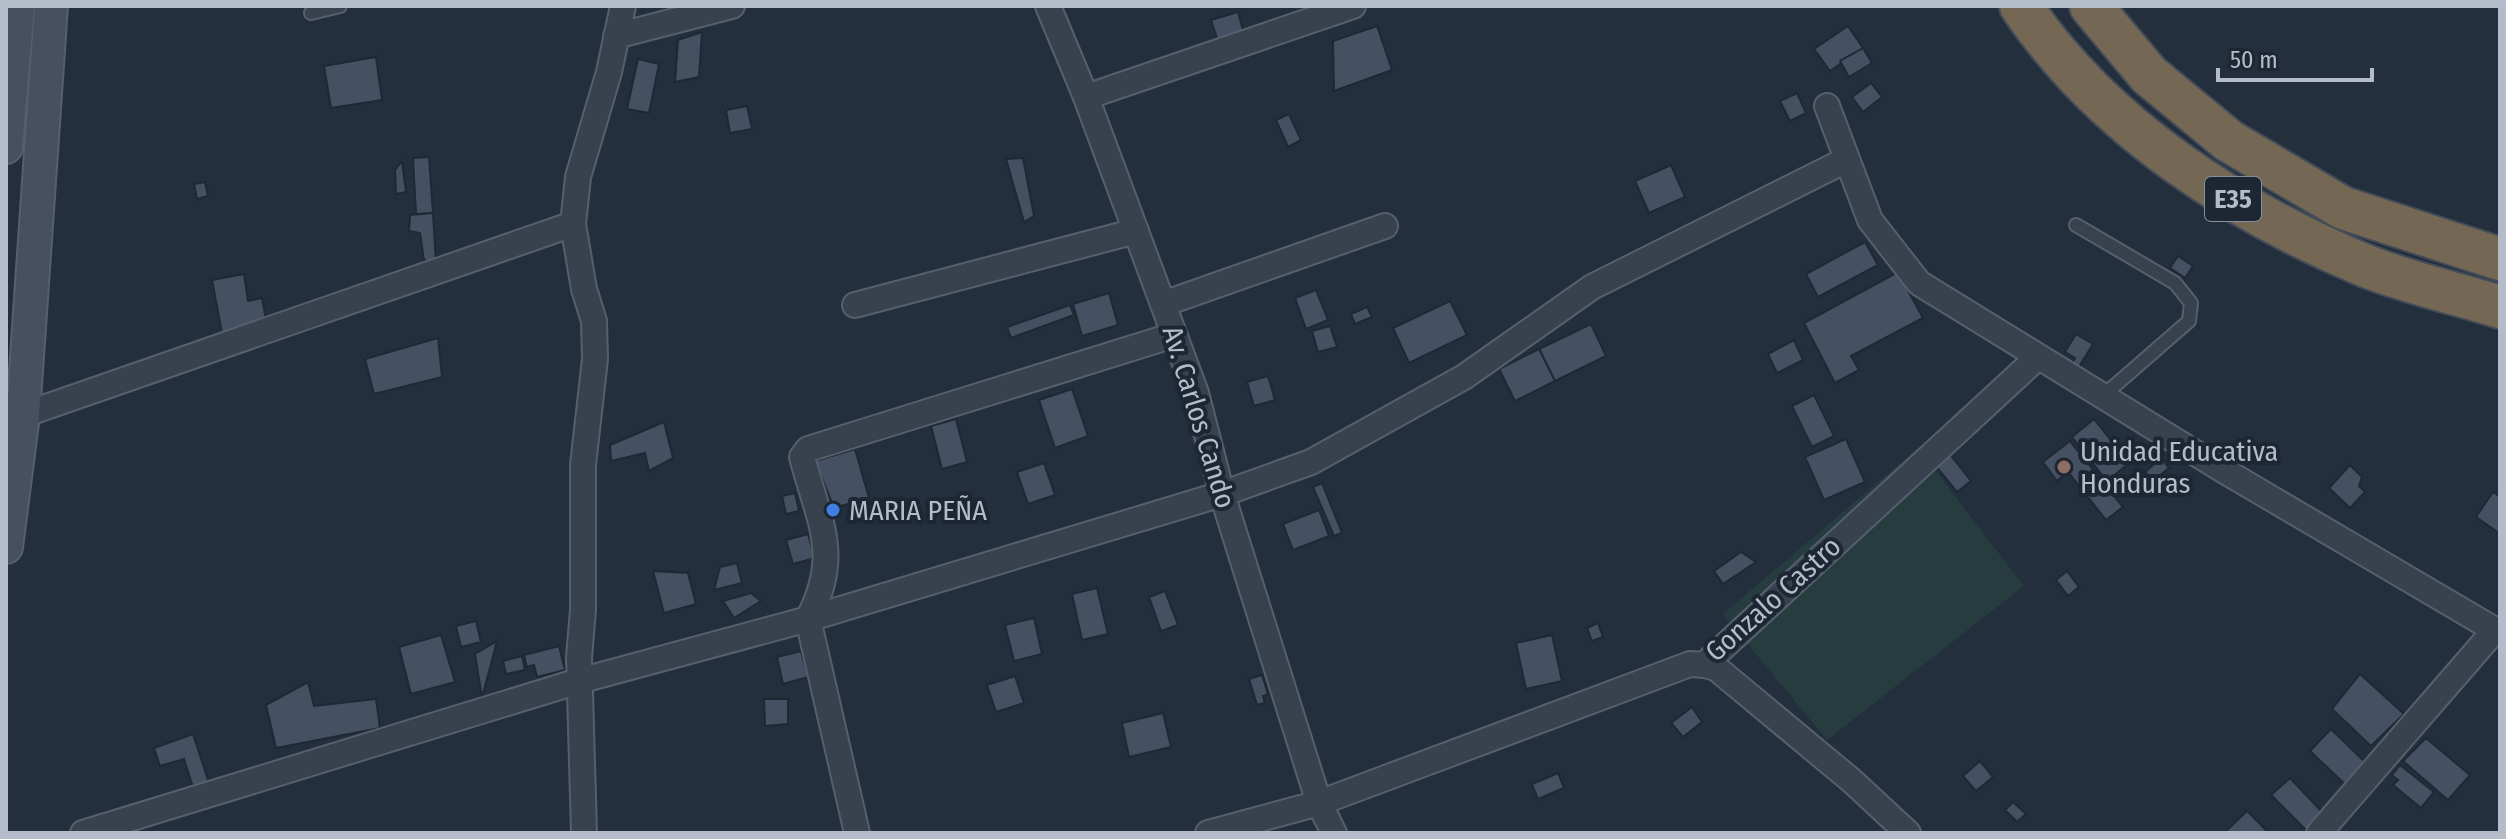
<svg xmlns="http://www.w3.org/2000/svg" width="2506" height="839" font-family="'Fira Sans Condensed',sans-serif">
	<rect width="100%" height="100%" fill="#242f3e"/>
	<polygon fill="#263c3f" points="1918,448 2024,586 1827,740 1723,614"/>
	<g fill="#455162" stroke="#1f2835" stroke-width="2">
		<polygon points="1238,12 1244,34 1218,41 1211,20"/>
		<polygon points="1377,26 1392,70 1334,91 1333,41"/>
		<polygon points="1848,26 1863,48 1830,71 1814,49"/>
		<polygon points="702,32 699,77 675,82 678,40"/>
		<polygon points="1863,48 1872,63 1849,77 1840,61"/>
		<polygon points="376,57 382,100 331,108 324,66"/>
		<polygon points="638,59 659,64 649,113 627,109"/>
		<polygon points="1871,83 1882,97 1863,112 1852,97"/>
		<polygon points="1797,93 1806,113 1790,121 1780,101"/>
		<polygon points="747,106 752,129 730,133 726,110"/>
		<polygon points="1289,114 1301,140 1288,147 1276,120"/>
		<polygon points="429,157 433,213 416,214 413,158"/>
		<polygon points="1023,158 1034,216 1024,222 1006,159"/>
		<polygon points="402,161 406,192 396,194 395,170"/>
		<polygon points="1671,165 1685,197 1649,213 1635,181"/>
		<polygon points="205,182 208,196 197,199 194,184"/>
		<polygon points="433,213 436,263 424,260 420,233 409,231 410,215"/>
		<polygon points="1865,242 1878,265 1818,297 1806,274"/>
		<polygon points="2178,256 2193,266 2185,278 2170,268"/>
		<polygon points="1898,272 1923,318 1851,356 1859,370 1835,383 1804,323"/>
		<polygon points="244,274 248,301 262,298 267,325 222,333 212,280"/>
		<polygon points="1316,290 1328,320 1306,329 1295,298"/>
		<polygon points="1109,293 1118,325 1082,336 1073,304"/>
		<polygon points="1450,301 1467,335 1409,363 1393,328"/>
		<polygon points="1070,305 1074,315 1011,338 1007,327"/>
		<polygon points="1367,307 1372,317 1355,324 1351,314"/>
		<polygon points="1591,324 1606,356 1555,381 1539,349"/>
		<polygon points="1330,326 1337,347 1318,352 1312,331"/>
		<polygon points="2076,334 2093,344 2077,370 2070,366 2075,358 2065,352"/>
		<polygon points="438,338 442,377 374,394 365,359"/>
		<polygon points="1794,340 1803,360 1777,373 1768,354"/>
		<polygon points="1539,349 1555,381 1515,401 1499,369"/>
		<polygon points="1268,376 1275,400 1254,406 1247,382"/>
		<polygon points="1072,389 1088,436 1055,448 1039,400"/>
		<polygon points="1814,395 1834,436 1812,447 1792,406"/>
		<polygon points="956,419 967,462 942,469 931,426"/>
		<polygon points="2094,419 2129,463 2107,481 2072,437"/>
		<polygon points="664,422 673,458 649,471 645,453 611,461 610,445"/>
		<polygon points="1846,439 1865,482 1824,500 1805,457"/>
		<polygon points="2070,441 2123,507 2106,520 2068,472 2057,481 2043,462"/>
		<polygon points="1945,448 1971,481 1957,492 1930,459"/>
		<polygon points="855,449 869,498 834,508 815,461"/>
		<polygon points="2161,458 2169,468 2153,481 2145,472"/>
		<polygon points="1044,463 1055,495 1028,504 1017,472"/>
		<polygon points="2350,465 2362,477 2359,486 2365,492 2350,508 2329,488"/>
		<polygon points="1322,483 1342,533 1334,536 1313,487"/>
		<polygon points="2493,492 2500,497 2499,533 2476,517"/>
		<polygon points="795,493 799,511 786,514 782,496"/>
		<polygon points="1319,510 1329,536 1293,550 1283,524"/>
		<polygon points="808,534 815,558 793,564 786,540"/>
		<polygon points="1741,552 1756,562 1723,584 1714,571"/>
		<polygon points="737,563 742,583 714,590 720,567"/>
		<polygon points="653,571 688,573 696,604 664,613"/>
		<polygon points="2067,571 2079,587 2068,596 2056,580"/>
		<polygon points="1097,588 1108,634 1082,640 1072,594"/>
		<polygon points="1165,591 1178,625 1161,631 1149,597"/>
		<polygon points="751,593 761,601 734,618 723,601"/>
		<polygon points="1034,618 1042,654 1014,661 1005,625"/>
		<polygon points="476,621 481,642 461,647 456,626"/>
		<polygon points="1598,623 1603,637 1592,641 1587,628"/>
		<polygon points="441,635 455,682 411,694 399,647"/>
		<polygon points="1552,635 1562,681 1526,689 1516,643"/>
		<polygon points="497,641 482,698 475,654"/>
		<polygon points="559,646 565,670 537,677 534,665 527,667 524,655"/>
		<polygon points="801,651 808,677 783,684 777,657"/>
		<polygon points="522,656 525,670 506,674 503,661"/>
		<polygon points="2360,674 2404,714 2371,746 2332,709"/>
		<polygon points="1262,675 1268,694 1263,696 1265,703 1257,705 1249,679"/>
		<polygon points="1015,676 1024,703 996,712 987,685"/>
		<polygon points="308,682 314,706 376,699 380,728 276,748 266,705"/>
		<polygon points="764,699 788,699 788,724 765,726"/>
		<polygon points="1692,707 1702,722 1683,737 1671,723"/>
		<polygon points="1163,713 1171,747 1129,757 1122,723"/>
		<polygon points="2331,729 2370,767 2350,789 2310,751"/>
		<polygon points="193,734 211,789 195,794 184,759 160,766 154,748"/>
		<polygon points="2426,738 2470,775 2448,800 2403,761"/>
		<polygon points="1980,761 1993,777 1976,791 1963,776"/>
		<polygon points="2400,765 2434,792 2421,808 2393,785 2398,780 2392,775"/>
		<polygon points="1558,773 1564,788 1538,799 1532,784"/>
		<polygon points="2290,778 2324,814 2307,831 2271,795"/>
		<polygon points="2013,802 2026,814 2017,822 2005,810"/>
		<polygon points="2247,811 2269,833 2224,833"/>
	</g>
	<g fill="none" stroke-linecap="round" stroke-linejoin="round">
		<g stroke="#565f6c" stroke-width="16">
			<g id="lane">
				<polyline points="311,13 340,6"/>
				<polyline points="2076,225 2175,283 2191,303 2189,321 2104,395"/>
			</g>
		</g>
		<g stroke="#565f6c" stroke-width="28">
			<g id="street">
				<polyline points="1048,6 1086,97 1196,393 1222,494 1319,803 1334,833"/>
				<polyline points="616,36 732,6"/>
				<polyline points="1086,97 1353,6"/>
				<polyline points="1827,106 1870,220 1919,283 2223,470 2500,633"/>
				<polyline points="1163,304 1385,226"/>
				<polyline points="855,305 1136,231"/>
				<polyline points="23,415 573,224"/>
				<polyline points="1704,665 1716,668 1852,781 1908,833"/>
				<polyline points="83,833 579,681 808,619 1222,494 1311,462 1464,377 1592,287 1846,160"/>
				<polyline points="584,833 579,657 583,610 583,465 595,359 594,321 584,289 573,224 578,177 609,72 623,6"/>
				<path d="M857,833L808,619C842,555 819,522 802,457L808,449L1174,335"/>
				<polyline points="1208,833 1319,803 1690,664 1704,665 2038,357"/>
				<polyline points="2319,833 2495,630"/>
			</g>
		</g>
		<g stroke="#565f6c" stroke-width="36">
			<g id="secondary">
				<polyline points="6,147 18,6"/>
				<polyline points="6,547 23,415 51,6"/>
			</g>
		</g>
		<g stroke="#434c59" stroke-width="46">
			<g id="highway">
				<path d="M2021,6C2103,127 2234,211 2366,266C2409,283 2456,293 2500,307"/>
				<polyline points="2091,6 2149,75 2229,141 2343,208 2500,259"/>
			</g>
		</g>
		<use href="#lane" stroke="#38414e" stroke-width="12"/>
		<use href="#street" stroke="#38414e" stroke-width="24"/>
		<use href="#secondary" stroke="#465061" stroke-width="32"/>
		<use href="#highway" stroke="#746855" stroke-width="42"/>
	</g>
	<circle fill="#8d6e63" stroke="#1d2633" stroke-width="3" cx="2064" cy="467" r="8"/>
	<circle fill="#3f7fe0" stroke="#1d2633" stroke-width="3" cx="833" cy="510" r="8"/>
	<g text-anchor="middle" dominant-baseline="central" stroke-width="8" stroke-linejoin="round" paint-order="stroke">
		<rect fill="#1d2633" stroke="#878f9c" stroke-width="2" x="2205" y="177" width="56" height="44" rx="6"/>
		<g font-size="26" font-weight="bold" fill="#b4bcc9">
			<text x="2233" y="199">E35</text>
		</g>
		<g font-size="28" fill="#b4bcc9" stroke="#1d2633">
			<text transform="translate(1199 417) rotate(73)">Av. Carlos Cando</text>
			<text transform="translate(1773 599) rotate(-42)">Gonzalo Castro</text>
		</g>
		<g font-size="28" fill="#b4bcc9" stroke="#1d2633" text-anchor="start">
			<text x="2080" y="451">Unidad Educativa<tspan x="2080" dy="32">Honduras</tspan></text>
			<text x="849" y="510">MARIA PEÑA</text>
		</g>
	</g>
	<rect width="2506" height="839" fill="none" stroke="#b4bcc9" stroke-width="16"/>
	<path d="M2218 68v12h154v-12" fill="none" stroke="#b4bcc9" stroke-width="4"/>
	<text x="2230" y="68" font-size="24" fill="#b4bcc9" stroke="#1d2633" stroke-width="6" paint-order="stroke">50 m</text>
</svg>
